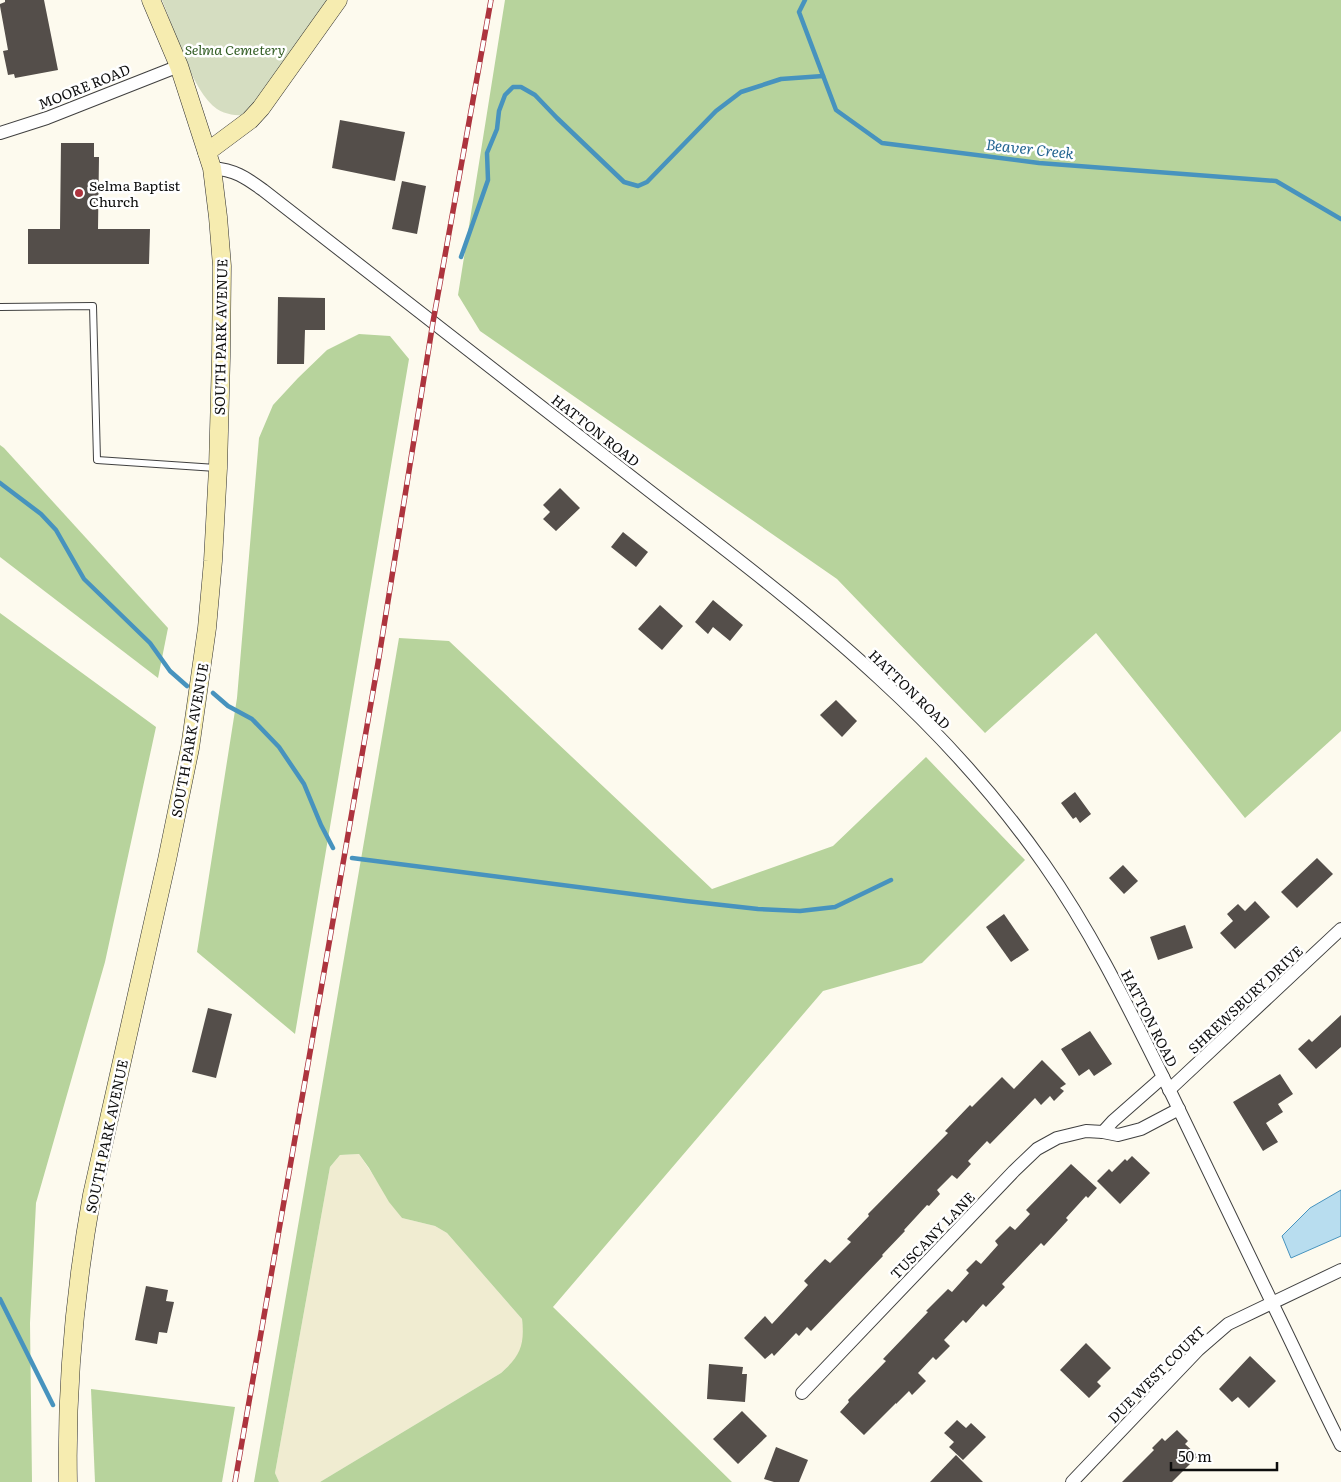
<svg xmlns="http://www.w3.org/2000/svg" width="1341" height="1482" font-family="Literata,serif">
	<rect width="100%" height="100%" fill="#fdfaee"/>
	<polygon fill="#f0ecd1" points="359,1154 402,1218 435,1226 447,1233 522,1319 524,1335 521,1350 512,1363 501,1373 320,1482 279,1482 275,1473 330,1167 340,1155"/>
	<g fill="#b7d39c">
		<polygon points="505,0 1341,0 1341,731 1245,818 1096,633 985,733 837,579 480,331 458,295"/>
		<polygon points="359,334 390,336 409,359 295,1034 197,952 237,698 259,438 273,405 298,378 327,350"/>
		<polygon points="0,445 4,448 168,628 158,678 0,557"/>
		<polygon points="0,613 156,727 105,962 36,1203 30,1323 32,1482 0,1482"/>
		<path d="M399,638L449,641L712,889L833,846L926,757L1025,860L922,963L823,991L553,1307L732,1482H320L501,1373C520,1356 525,1345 522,1319L447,1233L435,1226L402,1218L389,1202L369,1168L359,1154L340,1155L330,1167L275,1473L279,1482H254Z"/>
		<polygon points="91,1389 235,1407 222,1482 95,1482"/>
	</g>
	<path fill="#d5ddc1" d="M162,0H330L246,116C236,115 226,115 217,109C192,92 174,28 162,0Z"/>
	<polygon fill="#b8ddef" stroke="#4793be" points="1341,1190 1341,1236 1291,1258 1282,1236 1310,1208"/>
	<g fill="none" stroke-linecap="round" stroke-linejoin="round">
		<g stroke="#4793be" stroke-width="4.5">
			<polyline points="805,0 799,12 836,110 882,143 1039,163 1276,181 1341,219"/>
			<polyline points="461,257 488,180 487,153 497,129 499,111 505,95 513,87 521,87 535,95 557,118 624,182 638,186 647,182 716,111 741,92 781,79 823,76"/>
			<polyline points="0,483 41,514 56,530 84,579 150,643 170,671 187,686"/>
			<polyline points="213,693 228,706 252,719 279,747 304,784 321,825 333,848"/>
			<polyline points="352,858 686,901 758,909 800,911 835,907 891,880"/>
			<polyline points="0,1299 53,1405"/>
		</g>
	</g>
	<g fill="#544e4a">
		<polygon points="5,0 44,0 58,70 15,78 14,74 8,75 3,51 8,50 0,6 0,4 5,2"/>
		<polygon points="340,120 405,132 395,181 332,168"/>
		<polygon points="61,143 94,143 94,157 99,157 98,229 150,229 149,264 28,264 28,229 60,229"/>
		<polygon points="402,181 426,186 417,234 392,229"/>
		<polygon points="278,297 325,298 325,330 305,330 304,364 277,364"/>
		<polygon points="560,488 580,508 556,531 543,519 550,512 543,505"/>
		<polygon points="623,532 648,552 636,567 611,547"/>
		<polygon points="713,600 743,625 730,641 713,627 708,634 695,622"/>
		<polygon points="660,605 683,626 662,650 638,629"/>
		<polygon points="836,700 857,721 842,737 820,715"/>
		<polygon points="1075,792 1091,814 1080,823 1076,817 1073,819 1061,803"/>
		<polygon points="1317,858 1333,874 1297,908 1281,892"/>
		<polygon points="1123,865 1138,881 1124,894 1109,878"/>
		<polygon points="1255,901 1270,917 1235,949 1220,933 1233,921 1227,914 1238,904 1245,911"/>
		<polygon points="1004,914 1029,950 1011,962 986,927"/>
		<polygon points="1185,925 1193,948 1158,960 1150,937"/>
		<polygon points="208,1008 232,1014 216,1078 192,1072"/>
		<polygon points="1341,1015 1341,1047 1316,1069 1298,1049 1309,1039 1312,1042"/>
		<polygon points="1090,1031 1112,1064 1094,1076 1089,1069 1079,1076 1061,1049"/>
		<polygon points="1042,1060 1066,1084 1060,1088 1064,1091 1054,1101 1050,1096 1041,1105 1035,1098 990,1144 987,1141 968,1161 971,1164 957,1179 952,1175 937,1190 940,1194 929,1206 927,1205 904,1230 905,1231 882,1255 883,1256 811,1331 807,1327 799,1336 796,1333 774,1356 772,1353 765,1359 744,1338 765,1316 772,1324 808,1285 804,1281 825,1259 830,1263 851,1242 847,1239 869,1216 868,1214 948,1133 945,1131 970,1105 972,1107 1002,1077 1014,1089"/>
		<polygon points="1280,1074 1293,1094 1278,1104 1283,1112 1266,1123 1278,1142 1263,1151 1233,1102"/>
		<polygon points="1132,1156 1150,1173 1120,1204 1097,1181 1109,1169 1112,1172 1125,1159 1127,1161"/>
		<polygon points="1071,1164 1097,1188 1088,1198 1086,1196 1066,1218 1068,1220 1044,1246 1041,1243 1002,1284 1005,1287 986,1307 983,1304 966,1323 963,1320 944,1340 950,1346 936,1360 933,1357 918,1373 926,1381 912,1395 909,1391 896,1404 896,1403 864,1435 840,1412 849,1402 848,1400 886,1361 883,1359 928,1312 926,1311 948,1289 952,1292 969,1273 966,1270 976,1260 981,1264 998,1245 995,1241 1010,1226 1015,1230 1030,1214 1026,1210"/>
		<polygon points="146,1286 168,1290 166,1301 174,1302 167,1333 159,1332 157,1344 135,1340"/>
		<polygon points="1086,1343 1111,1368 1097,1382 1101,1386 1089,1398 1060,1370"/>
		<polygon points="1250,1356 1276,1381 1249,1408 1238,1397 1232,1402 1219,1389"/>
		<polygon points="709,1364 743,1367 742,1374 747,1374 745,1402 707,1399"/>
		<polygon points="742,1411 767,1436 738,1464 713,1439"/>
		<polygon points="957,1420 966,1428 971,1423 986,1437 963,1460 949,1447 954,1442 944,1433"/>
		<polygon points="1177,1430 1188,1441 1185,1444 1198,1456 1172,1482 1122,1482 1154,1450 1152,1448 1162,1438 1165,1441"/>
		<polygon points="776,1447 808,1460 799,1482 774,1482 764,1479"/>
		<polygon points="956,1455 983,1482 930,1482"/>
	</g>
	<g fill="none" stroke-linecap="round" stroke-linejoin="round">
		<g stroke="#404040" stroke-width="8">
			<polyline id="lane" points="0,307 93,306 97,460 216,468"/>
		</g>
		<g stroke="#404040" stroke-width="14">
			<g id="street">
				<polyline points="0,133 47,118 179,66"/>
				<path d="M212,168C235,170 245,177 263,190C388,287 513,385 638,482C720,546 805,609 881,680C941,735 997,797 1044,864C1094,935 1132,1015 1171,1093C1207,1167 1243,1241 1278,1315C1299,1358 1319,1402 1341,1445"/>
				<polyline points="1169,1090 1341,929"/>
				<polyline points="1103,1132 1113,1121 1163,1077"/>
				<polyline points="802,1393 1014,1171 1037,1149 1057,1138 1086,1131 1103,1132 1118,1135 1141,1129 1179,1109"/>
				<polyline points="1072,1482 1198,1350 1228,1324 1341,1270"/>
			</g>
		</g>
		<g stroke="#2f2f2f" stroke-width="19">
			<g id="secondary">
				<polyline points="207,152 250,120 261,108 338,0"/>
				<path d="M68,1482C66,1385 75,1290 92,1195L167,860L190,748L207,628L213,561L218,468L221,357L222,266L218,217L212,168L179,66L151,0"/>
			</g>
		</g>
		<use href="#lane" stroke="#fff" stroke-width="6"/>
		<use href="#street" stroke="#fff" stroke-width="12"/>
		<use href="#secondary" stroke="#f6ecb0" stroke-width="18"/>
		<g stroke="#ad343e" stroke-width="5.5">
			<polyline id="rail" points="235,1482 378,663 433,322 491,0"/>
		</g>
		<use href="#rail" stroke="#fff" stroke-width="4" stroke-dasharray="11" stroke-linecap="butt"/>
	</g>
	<circle fill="#ad343e" stroke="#fff" stroke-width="2" cx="79" cy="193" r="5"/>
	<g text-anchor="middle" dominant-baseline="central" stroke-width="5" stroke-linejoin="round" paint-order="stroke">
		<g font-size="14" font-style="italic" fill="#325d24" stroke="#fff">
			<text x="235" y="49">Selma Cemetery</text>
		</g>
		<g font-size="14" fill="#0d0d0d" stroke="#fff">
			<text transform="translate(84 86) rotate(-22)">MOORE ROAD</text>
			<text transform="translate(220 337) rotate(-89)">SOUTH PARK AVENUE</text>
			<text transform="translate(596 430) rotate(38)">HATTON ROAD</text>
			<text transform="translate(910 689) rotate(44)">HATTON ROAD</text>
			<text transform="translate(189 740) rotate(-80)">SOUTH PARK AVENUE</text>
			<text transform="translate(1245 999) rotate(-43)">SHREWSBURY DRIVE</text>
			<text transform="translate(1150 1018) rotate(63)">HATTON ROAD</text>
			<text transform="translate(106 1136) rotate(-78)">SOUTH PARK AVENUE</text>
			<text transform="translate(932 1235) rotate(-46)">TUSCANY LANE</text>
			<text transform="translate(1156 1374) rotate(-45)">DUE WEST COURT</text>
		</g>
		<g font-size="14" fill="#0d0d0d" stroke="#fff" text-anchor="start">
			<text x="89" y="185">Selma Baptist<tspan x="89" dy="16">Church</tspan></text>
		</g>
		<g font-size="15" font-style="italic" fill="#236591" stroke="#fff">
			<text transform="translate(1030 148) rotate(6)">Beaver Creek</text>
		</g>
	</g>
	<path d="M1171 1462v8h106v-8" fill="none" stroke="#0d0d0d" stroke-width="2.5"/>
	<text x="1178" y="1462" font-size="15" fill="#0d0d0d" stroke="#ffffff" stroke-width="4" paint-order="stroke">50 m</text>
</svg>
